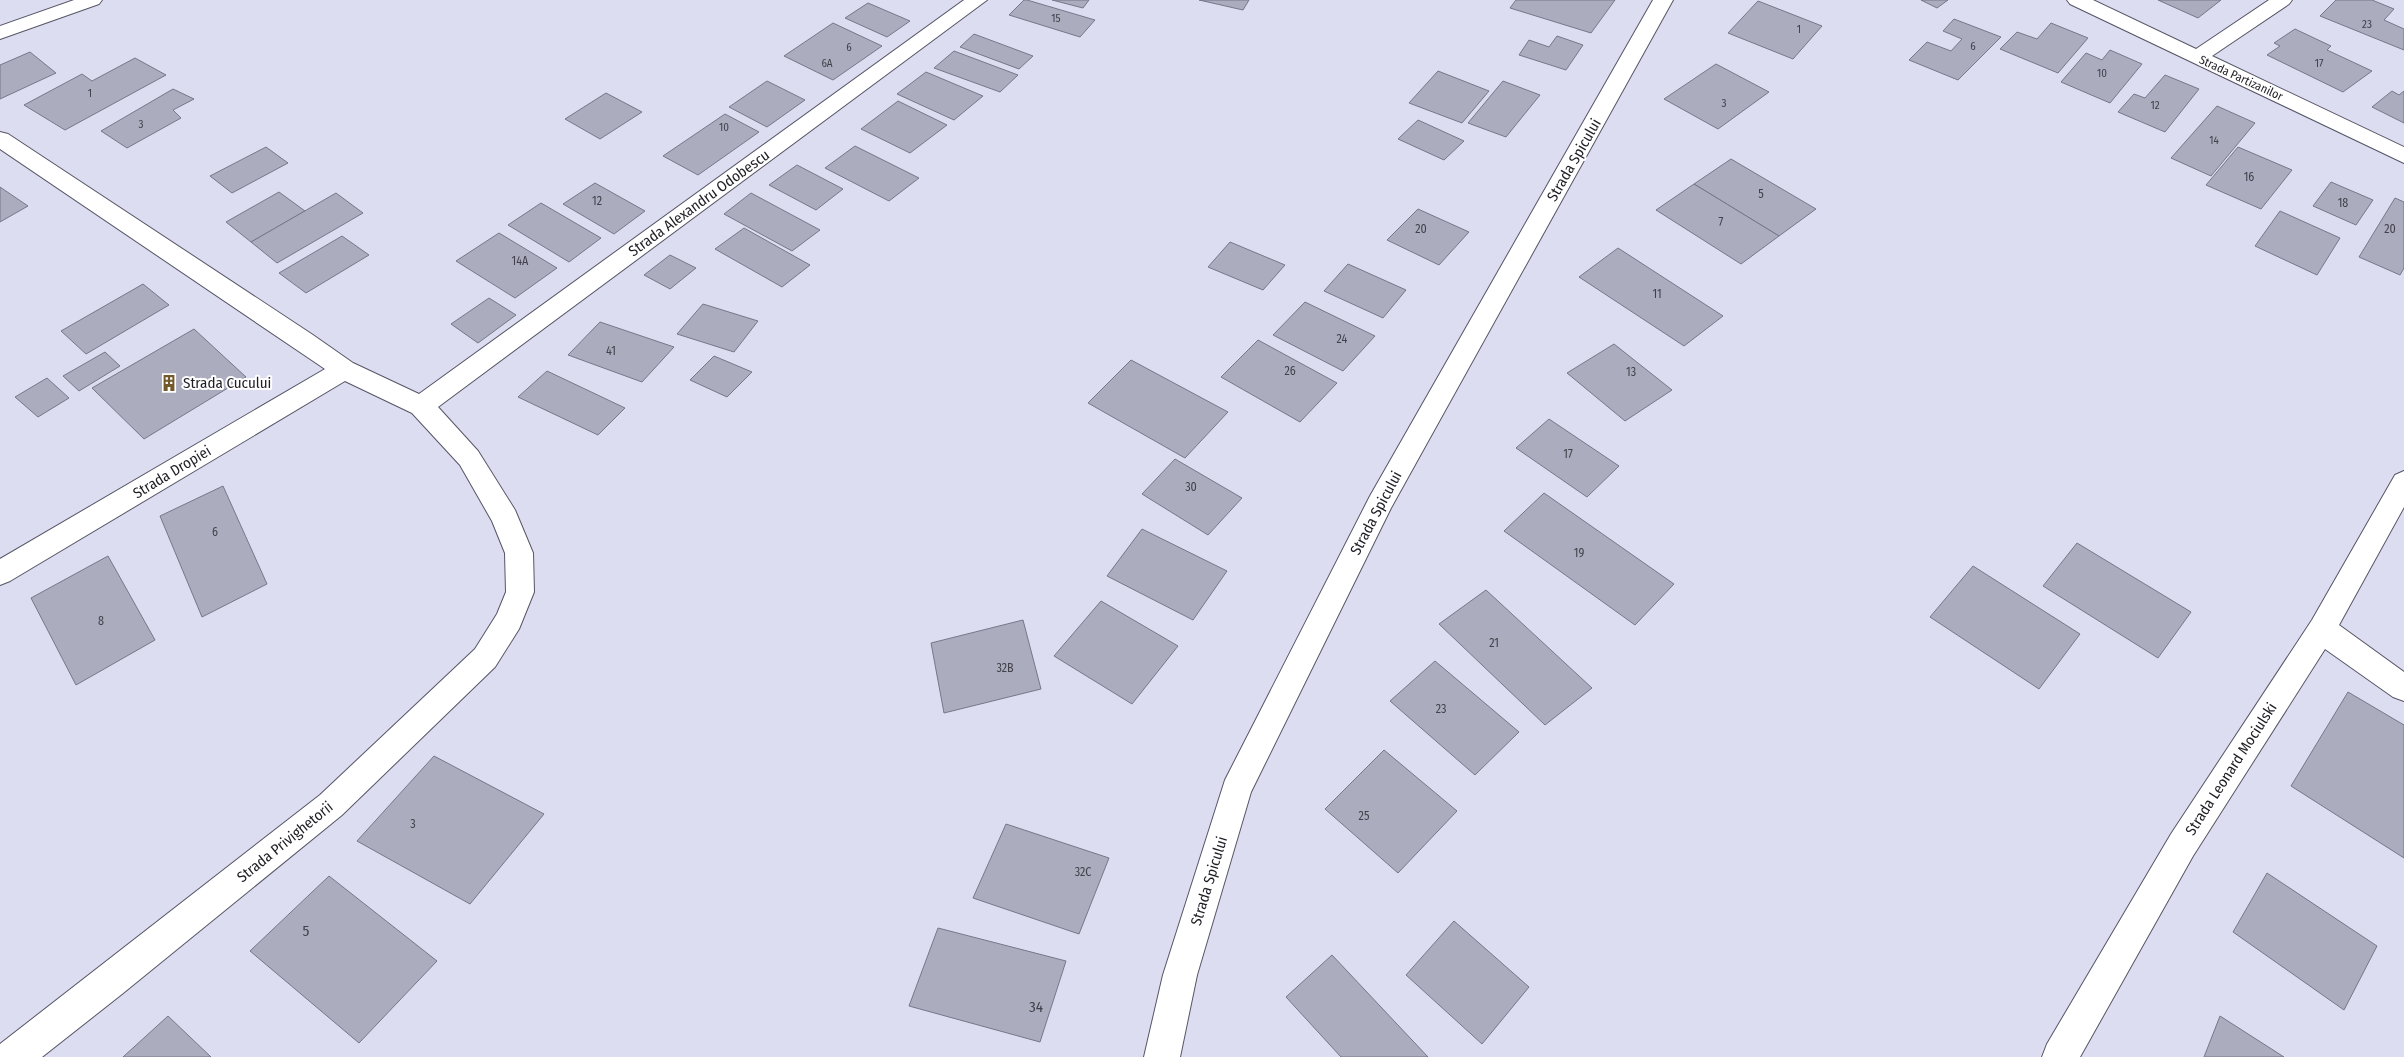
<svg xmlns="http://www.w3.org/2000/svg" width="2404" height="1057" font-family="'Fira Sans Condensed',sans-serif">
	<rect width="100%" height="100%" fill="#ddddf1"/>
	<g fill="#acacbf" stroke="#767789">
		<polygon points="1024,0 1027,0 1095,20 1080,37 1009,15"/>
		<polygon points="1052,0 1089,0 1083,8"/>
		<polygon points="1199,0 1249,0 1243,10"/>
		<polygon points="1516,0 1615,0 1591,33 1510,8"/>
		<polygon points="1921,0 1948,0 1937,8"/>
		<polygon points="2158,0 2221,0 2198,18"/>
		<polygon points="2336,0 2372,0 2394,9 2384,20 2404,29 2404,50 2320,16"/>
		<polygon points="1758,1 1822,26 1793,59 1728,33"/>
		<polygon points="868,3 910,21 887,37 845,18"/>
		<polygon points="1954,19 2001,37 1958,80 1909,60 1927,42 1951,51 1962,39 1943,31"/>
		<polygon points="833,23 882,46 833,80 784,56"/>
		<polygon points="2051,23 2088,38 2058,73 2000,49 2017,32 2037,39"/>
		<polygon points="2295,29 2331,46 2327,50 2372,71 2343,92 2267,55 2280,46 2274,43"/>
		<polygon points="974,34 1033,56 1019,69 960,47"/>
		<polygon points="1557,36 1583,45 1566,70 1519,55 1529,40 1549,47"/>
		<polygon points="2110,50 2142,64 2110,103 2061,82 2086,53 2102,60"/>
		<polygon points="954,51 1018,75 1000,92 934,68"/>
		<polygon points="30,52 56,73 0,99 0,65"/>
		<polygon points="135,58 166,75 65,130 24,105 82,74 92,81"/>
		<polygon points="1716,64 1769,92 1718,129 1664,99"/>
		<polygon points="1438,71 1489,91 1462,123 1409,103"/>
		<polygon points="926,72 983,96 954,120 897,94"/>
		<polygon points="2165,75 2199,89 2165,132 2118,112 2134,94 2145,98"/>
		<polygon points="767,81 805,100 767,127 729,107"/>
		<polygon points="1503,81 1540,95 1506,137 1468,123"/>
		<polygon points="173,89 194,99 173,110 181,118 127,148 101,131"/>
		<polygon points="2392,91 2399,95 2404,91 2404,123 2372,107"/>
		<polygon points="606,93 642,112 600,139 565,119"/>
		<polygon points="898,101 947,125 910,153 861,129"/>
		<polygon points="2217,106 2255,123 2211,176 2171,158"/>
		<polygon points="725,114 759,132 698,175 663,156"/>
		<polygon points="1418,120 1464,141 1444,160 1398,139"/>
		<polygon points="855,146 919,178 889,201 825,168"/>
		<polygon points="266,147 288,163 232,193 210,176"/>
		<polygon points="2238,147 2292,170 2261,209 2206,185"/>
		<polygon points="1731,159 1816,209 1779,236 1694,184"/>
		<polygon points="797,165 843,189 816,210 769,185"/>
		<polygon points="2331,182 2373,200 2356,225 2313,206"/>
		<polygon points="595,183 645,211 614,234 563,204"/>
		<polygon points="1694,184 1779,236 1741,264 1656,210"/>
		<polygon points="0,187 28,206 0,222"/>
		<polygon points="279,192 305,211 251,242 226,222"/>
		<polygon points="336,193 363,213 277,263 251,242"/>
		<polygon points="751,193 820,230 792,251 724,214"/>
		<polygon points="2395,198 2404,202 2404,268 2400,275 2359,257"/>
		<polygon points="541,203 601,238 569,262 508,225"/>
		<polygon points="1418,209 1469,232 1439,265 1387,240"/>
		<polygon points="2280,211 2340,238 2317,275 2255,246"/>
		<polygon points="744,228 810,265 782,287 715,249"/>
		<polygon points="499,233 557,268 515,298 456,261"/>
		<polygon points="342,236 369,255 306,293 279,273"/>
		<polygon points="1230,242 1285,265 1263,290 1208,267"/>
		<polygon points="1618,248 1723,316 1684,346 1579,277"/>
		<polygon points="670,255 696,268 670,289 644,275"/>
		<polygon points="1348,264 1406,290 1383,318 1324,291"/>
		<polygon points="143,284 169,305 86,354 61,331"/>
		<polygon points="489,298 516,315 478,343 451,324"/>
		<polygon points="1305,302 1375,336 1343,371 1273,335"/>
		<polygon points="703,304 758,321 734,352 677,334"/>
		<polygon points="600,322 674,347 642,382 568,355"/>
		<polygon points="194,329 246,377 144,439 92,388"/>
		<polygon points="1258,340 1337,383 1300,422 1221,377"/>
		<polygon points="1614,344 1672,390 1625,421 1567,373"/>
		<polygon points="105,352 120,366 79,391 63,376"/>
		<polygon points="714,356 752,372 727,397 690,380"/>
		<polygon points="1131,360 1228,412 1185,458 1088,403"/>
		<polygon points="547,371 625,408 598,435 518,397"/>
		<polygon points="47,378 69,398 38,417 15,397"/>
		<polygon points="1549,419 1619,466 1587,497 1516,448"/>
		<polygon points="1175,459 1242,498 1208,535 1142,494"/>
		<polygon points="223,486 267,584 202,617 160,516"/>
		<polygon points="1544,493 1674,584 1635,625 1504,531"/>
		<polygon points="1142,529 1227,571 1193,620 1107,576"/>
		<polygon points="2077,543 2191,612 2158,658 2043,586"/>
		<polygon points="108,556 155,640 76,685 31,598"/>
		<polygon points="1973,566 2080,634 2039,689 1930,617"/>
		<polygon points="1486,590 1592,688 1545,725 1439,624"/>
		<polygon points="1101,601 1178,646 1132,704 1054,656"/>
		<polygon points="1023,620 1041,689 944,713 931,643"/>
		<polygon points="1435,661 1519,732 1475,775 1390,701"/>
		<polygon points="2348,692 2404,725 2404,858 2291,786"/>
		<polygon points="1384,750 1457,811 1398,873 1325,809"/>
		<polygon points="434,756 544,814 470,904 357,841"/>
		<polygon points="1006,824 1109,858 1079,934 973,898"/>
		<polygon points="2267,873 2377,946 2344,1010 2233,932"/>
		<polygon points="329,876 437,961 359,1043 250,951"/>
		<polygon points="1454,921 1529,987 1482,1044 1406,975"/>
		<polygon points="938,928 1066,961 1040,1042 909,1006"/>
		<polygon points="1332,955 1428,1057 1341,1057 1286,997"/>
		<polygon points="168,1016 211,1057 123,1057"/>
		<polygon points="2220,1016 2284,1057 2204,1057"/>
	</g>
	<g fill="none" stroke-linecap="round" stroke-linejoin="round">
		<g stroke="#556" stroke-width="2">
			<g id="minor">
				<polygon points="74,0 102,0 99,4 0,39 0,26"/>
				<polygon points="964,0 987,0 438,407 478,451 515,510 533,553 534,592 519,629 495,667 342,815 122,994 42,1057 0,1057 0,1044 320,795 475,649 497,614 506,592 505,553 492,521 460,465 412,413 345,381 10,581 0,585 0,559 325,369 0,149 0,132 8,134 313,335 353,363 419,394"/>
				<polygon points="1653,0 1673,0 1391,508 1251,792 1197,975 1180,1057 1144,1057 1163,975 1225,780 1370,496"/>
				<polygon points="2067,0 2093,0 2196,49 2269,0 2292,0 2289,4 2212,56 2404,147 2404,163 2070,4"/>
				<polygon points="2404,471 2404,507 2339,625 2404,672 2404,701 2393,697 2325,649 2193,856 2080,1057 2042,1057 2047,1044 2171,834 2312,620 2395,475"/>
			</g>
		</g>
		<use href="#minor" fill="#fff" fill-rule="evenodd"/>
	</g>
	<defs>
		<g id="building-bare" transform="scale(1.35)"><path d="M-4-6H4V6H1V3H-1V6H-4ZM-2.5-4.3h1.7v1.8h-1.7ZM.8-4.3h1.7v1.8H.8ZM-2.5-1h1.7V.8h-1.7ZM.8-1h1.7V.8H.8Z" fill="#74592b" stroke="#fff" stroke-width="2.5" paint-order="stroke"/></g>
	</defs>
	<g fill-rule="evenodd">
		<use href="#building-bare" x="169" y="383"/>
	</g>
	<g text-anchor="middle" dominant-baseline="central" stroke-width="4" stroke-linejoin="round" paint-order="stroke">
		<g font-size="11" fill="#42424c">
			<text x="1056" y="18">15</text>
			<text x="2367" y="24">23</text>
			<text x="1799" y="29">1</text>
			<text x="1973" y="46">6</text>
			<text x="849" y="47">6</text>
			<text x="827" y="63">6A</text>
			<text x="2319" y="63">17</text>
			<text x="2102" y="73">10</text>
			<text x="90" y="93">1</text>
			<text x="1724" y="103">3</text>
			<text x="2155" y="105">12</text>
			<text x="141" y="124">3</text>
			<text x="724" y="127">10</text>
			<text x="2214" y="140">14</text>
		</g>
		<g font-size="12" fill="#1e1e25" stroke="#fff">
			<text transform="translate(2241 78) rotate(25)">Strada Partizanilor</text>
		</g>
		<g font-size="12" fill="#42424c">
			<text x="2249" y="177">16</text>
			<text x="1761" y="194">5</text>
			<text x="597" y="201">12</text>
			<text x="2343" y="203">18</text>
			<text x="1721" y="222">7</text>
			<text x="1421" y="229">20</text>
			<text x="2390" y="229">20</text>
			<text x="520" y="261">14A</text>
			<text x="1657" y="294">11</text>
			<text x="1342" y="339">24</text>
			<text x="611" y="351">41</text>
			<text x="1290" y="371">26</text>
			<text x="1631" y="372">13</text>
			<text x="1568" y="454">17</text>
			<text x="1191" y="487">30</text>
			<text x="215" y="532">6</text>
			<text x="1579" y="553">19</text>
			<text x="101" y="621">8</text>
			<text x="1494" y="643">21</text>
			<text x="1005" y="668">32B</text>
			<text x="1441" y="709">23</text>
			<text x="1364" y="816">25</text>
			<text x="413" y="824">3</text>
			<text x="1083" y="872">32C</text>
		</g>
		<g font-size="15" fill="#1e1e25" stroke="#fff">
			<text transform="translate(1574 160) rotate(-60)">Strada Spicului</text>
			<text transform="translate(699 203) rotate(-36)">Strada Alexandru Odobescu</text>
			<text transform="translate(172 472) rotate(-31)">Strada Dropiei</text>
			<text transform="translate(1376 513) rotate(-62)">Strada Spicului</text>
			<text transform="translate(2231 769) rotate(-57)">Strada Leonard Mociulski</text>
			<text transform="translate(285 842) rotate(-39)">Strada Privighetorii</text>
			<text transform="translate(1209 881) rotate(-73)">Strada Spicului</text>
		</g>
		<g font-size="15" fill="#1e1e25" stroke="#fff" text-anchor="start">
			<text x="183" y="383">Strada Cucului</text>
		</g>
		<g font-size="15" fill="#42424c">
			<text x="306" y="931">5</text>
			<text x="1036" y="1007">34</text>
		</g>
	</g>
</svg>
